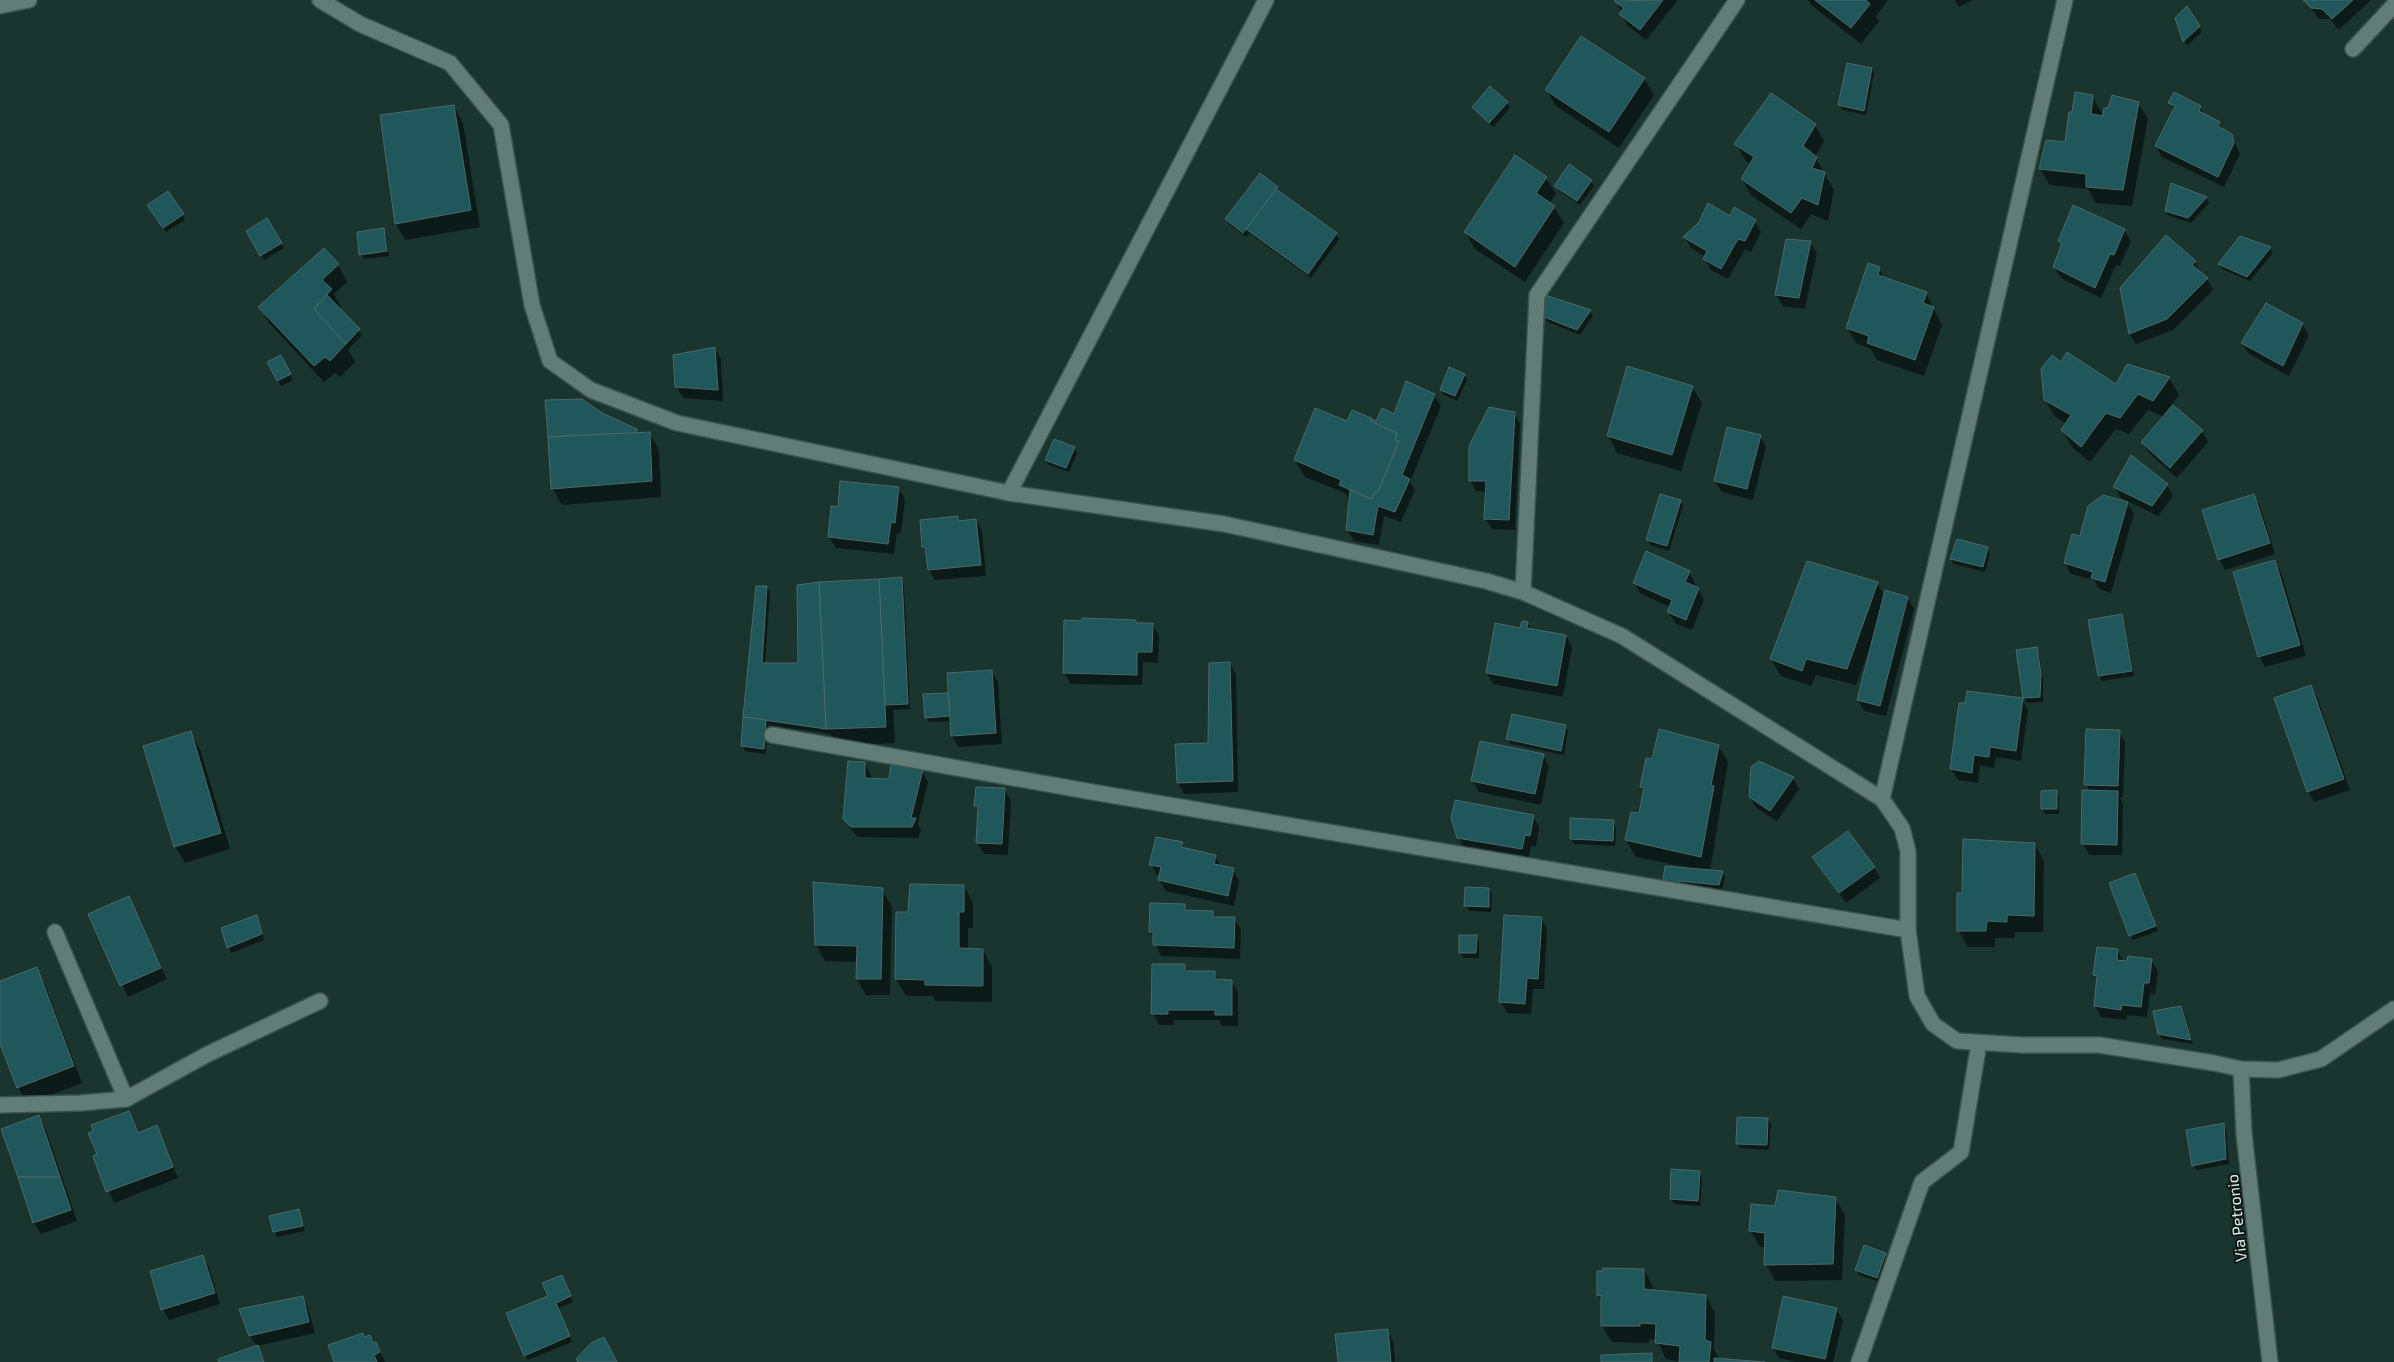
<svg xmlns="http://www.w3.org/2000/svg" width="2394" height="1362" font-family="'Exo 2',sans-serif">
	<rect width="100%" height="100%" fill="#1a342e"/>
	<g fill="#0007">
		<polygon points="1616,0 1676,0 1677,1 1646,40 1627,25"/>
		<polygon points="1808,0 1888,0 1876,16 1879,21 1861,44 1811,5"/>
		<polygon points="1955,0 1973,0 1959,7"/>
		<polygon points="2305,0 2371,0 2339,30 2330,19 2319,19"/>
		<polygon points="2186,8 2202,32 2187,46 2176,18"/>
		<polygon points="1872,69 1874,74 1866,115 1842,110 1840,105"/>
		<polygon points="1644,79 1654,95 1619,148 1556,106 1546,90"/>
		<polygon points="2092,96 2102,113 2101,117 2138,103 2148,119 2132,206 2096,203 2088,189 2050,185 2040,169 2066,144 2073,113"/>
		<polygon points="1507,103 1510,108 1493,127 1473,107"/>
		<polygon points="2170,103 2200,107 2205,116 2219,123 2224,131 2231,134 2240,154 2224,187 2162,157 2156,146 2174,110"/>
		<polygon points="454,106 463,123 480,227 405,240 396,224 381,116"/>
		<polygon points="1815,125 1824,141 1815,157 1834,190 1828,221 1811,214 1801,229 1752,196 1742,180 1751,164 1745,160 1736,144"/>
		<polygon points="1546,178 1556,194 1549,203 1554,207 1564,223 1525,282 1475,249 1465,232"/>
		<polygon points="1591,181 1594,186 1580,205 1559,191 1556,186"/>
		<polygon points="2172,185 2206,198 2209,203 2191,223 2169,216 2166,211"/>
		<polygon points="1277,188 1280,193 1336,234 1339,239 1311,278 1249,233 1246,237 1229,224 1226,219"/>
		<polygon points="152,210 183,215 185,220 166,232"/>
		<polygon points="1731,217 1755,221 1761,232 1751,252 1745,249 1728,279 1711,270 1705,259 1706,257 1691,248 1685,237"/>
		<polygon points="267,220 284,248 264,260 247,232"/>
		<polygon points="383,230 386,235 389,256 364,259 361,254"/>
		<polygon points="2124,230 2131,241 2120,266 2116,265 2101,298 2061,278 2054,267 2062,245 2060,241"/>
		<polygon points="1810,242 1817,253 1805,309 1783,306 1776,295"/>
		<polygon points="2270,248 2273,253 2250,281 2222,269 2219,264"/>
		<polygon points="324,249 338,265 347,282 334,294 341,307 338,309 362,335 348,350 355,362 340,377 335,373 324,382 269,323 260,307"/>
		<polygon points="2195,262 2200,274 2207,279 2213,290 2173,330 2136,344 2130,334 2121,289"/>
		<polygon points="1879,268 1885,279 1926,293 1942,325 1924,376 1877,360 1871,349 1857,344 1847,328"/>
		<polygon points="1590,311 1593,316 1580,335 1548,322 1545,317"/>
		<polygon points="2302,324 2309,335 2289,376 2249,354 2242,343"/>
		<polygon points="715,348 721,359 723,401 683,398 677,387"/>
		<polygon points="281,356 293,380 281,386 269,362"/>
		<polygon points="2062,364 2116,386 2128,365 2169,378 2179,395 2164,414 2166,416 2174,407 2202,431 2208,442 2177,478 2149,453 2142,442 2164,417 2148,410 2129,434 2116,429 2090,462 2072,447 2062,430 2067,424 2055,417 2045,400"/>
		<polygon points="1464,375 1467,380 1457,401 1444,395 1441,390"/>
		<polygon points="1692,387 1702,403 1681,471 1617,453 1608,436"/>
		<polygon points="1434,395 1441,406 1410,482 1415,490 1401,522 1384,516 1379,545 1354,541 1347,530 1350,502 1345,493 1305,477 1295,460 1348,423 1377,422"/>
		<polygon points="1514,413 1520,424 1515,530 1492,529 1485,518 1487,492 1476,491 1470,480"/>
		<polygon points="602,414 636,430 638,434 649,433 659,450 661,497 562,505 552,488"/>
		<polygon points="1760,436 1766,447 1753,500 1722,492 1715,481"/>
		<polygon points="1074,448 1077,453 1069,472 1049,465 1046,460"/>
		<polygon points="2167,485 2173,496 2158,516 2121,498 2114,487"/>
		<polygon points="898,488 905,499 901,533 897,533 894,554 836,548 829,537 832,507 839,508"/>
		<polygon points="2254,496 2260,507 2275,554 2225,570 2219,559"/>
		<polygon points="1680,501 1683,506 1669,551 1650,545 1647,540"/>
		<polygon points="2127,503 2134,514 2111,593 2099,589 2094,580 2071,574 2065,563 2081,537"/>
		<polygon points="957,517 960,522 976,520 982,531 986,576 935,580 929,570 927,554 923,547"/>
		<polygon points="1987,548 1990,553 1985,572 1954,564 1951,559"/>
		<polygon points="2274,561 2281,572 2306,656 2265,667 2259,656"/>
		<polygon points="1689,572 1695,583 1694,587 1698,589 1704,600 1692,630 1675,623 1668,612 1670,607 1641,594 1634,583"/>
		<polygon points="901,579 904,584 910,709 893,710 895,743 837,746 831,734 768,725 766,754 745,751 742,745 767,587 770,592 765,664 799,664 819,583"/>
		<polygon points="1877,583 1885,597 1908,598 1914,609 1886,716 1864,711 1858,700 1872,648 1870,648 1856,685 1816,675 1811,686 1781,676 1771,659"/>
		<polygon points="2121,616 2124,621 2134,676 2102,681 2099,675"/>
		<polygon points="1135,621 1137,624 1152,624 1159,635 1158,663 1143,662 1142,685 1071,684 1064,673"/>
		<polygon points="1528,624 1532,630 1566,636 1572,647 1563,697 1493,684 1487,673"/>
		<polygon points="2036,649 2039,654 2043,680 2043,702 2027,703 2024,698"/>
		<polygon points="1230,663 1236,674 1238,792 1184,794 1178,783 1209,744"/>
		<polygon points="992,671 998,682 1002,744 958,747 952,736 951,721 929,722 926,717 925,695 950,694"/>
		<polygon points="2310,686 2317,697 2350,790 2314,802 2308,791"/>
		<polygon points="2022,699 2028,710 2021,761 1996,757 1994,768 1980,765 1978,783 1958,780 1951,769"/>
		<polygon points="1565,726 1568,731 1564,755 1511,744 1508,739"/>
		<polygon points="2119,731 2125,742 2123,797 2120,797 2123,803 2122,855 2089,855 2083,844 2090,791 2086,784"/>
		<polygon points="190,733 200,749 230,849 185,863 175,846"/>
		<polygon points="1718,746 1728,762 1710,871 1722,872 1725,877 1722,890 1682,886 1666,891 1686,867 1636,857 1626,840 1640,815 1645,793 1641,787 1653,761"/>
		<polygon points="1543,755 1549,766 1541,805 1479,792 1472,781"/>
		<polygon points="865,764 871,775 871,780 890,780 922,771 928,782 918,824 921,830 918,838 858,837 851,830 845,818"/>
		<polygon points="1793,778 1799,789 1777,821 1756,808 1750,797"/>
		<polygon points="1004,789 1011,800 1008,855 984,854 977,843 979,811 976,806"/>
		<polygon points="2056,791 2059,796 2059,814 2045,814 2042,809 2042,792"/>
		<polygon points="1533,816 1539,827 1536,846 1531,846 1528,860 1465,849 1459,838"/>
		<polygon points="1613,822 1616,827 1615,846 1574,844 1571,839"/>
		<polygon points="1182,844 1185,849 1215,856 1221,867 1233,870 1239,881 1234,906 1166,891 1159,880 1160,876 1157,875 1151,864"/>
		<polygon points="2035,844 2044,861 2043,932 2015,932 2015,938 1995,938 1995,947 1968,947 1958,930 1964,894"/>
		<polygon points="1813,857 1874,867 1880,878 1846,903"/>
		<polygon points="2137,879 2158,931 2133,940 2110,884"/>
		<polygon points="964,886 973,903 973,928 968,928 968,950 983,950 992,967 992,1002 935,1001 933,996 906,996 896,979 909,913"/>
		<polygon points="1489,889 1492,894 1491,912 1469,911 1466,905"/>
		<polygon points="882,890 892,906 890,995 866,995 857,979 858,962 825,961 816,945"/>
		<polygon points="128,898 167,979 128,997 90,915"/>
		<polygon points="1184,905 1188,911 1212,912 1215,918 1234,918 1241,929 1240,959 1161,956 1150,931"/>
		<polygon points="257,917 264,940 231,953 223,929"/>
		<polygon points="1541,918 1547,929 1544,989 1533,989 1531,1014 1507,1013 1501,1002"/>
		<polygon points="1476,937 1479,942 1479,958 1463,958 1460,952"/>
		<polygon points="2117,950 2124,962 2151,960 2158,971 2155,994 2150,993 2147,1017 2127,1015 2127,1020 2101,1017 2095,1006 2098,981 2095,975"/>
		<polygon points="1184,965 1188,972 1214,972 1219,981 1231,981 1238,992 1238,1026 1222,1026 1219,1020 1174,1020 1174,1025 1159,1025 1153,1014"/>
		<polygon points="36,969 45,985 82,1083 27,1104 18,1087 0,1040 0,982"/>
		<polygon points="2181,1007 2184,1012 2193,1044 2162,1039 2159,1034"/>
		<polygon points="128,1112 139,1134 156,1127 178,1178 114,1203 94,1156 98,1155"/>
		<polygon points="38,1117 45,1127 77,1221 41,1234 34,1223 2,1129"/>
		<polygon points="1768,1119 1771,1125 1769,1150 1740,1148 1737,1143"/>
		<polygon points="2223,1124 2226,1129 2229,1164 2196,1170 2193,1165"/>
		<polygon points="1699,1172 1702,1177 1700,1206 1674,1204 1671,1199"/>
		<polygon points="1835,1198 1845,1215 1842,1280 1775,1281 1766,1264 1766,1248 1760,1247 1750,1230 1776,1207"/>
		<polygon points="298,1210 305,1231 277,1237 271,1217"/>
		<polygon points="1885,1254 1888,1260 1880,1282 1859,1275 1856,1270"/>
		<polygon points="202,1256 209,1267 220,1304 169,1320 163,1309"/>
		<polygon points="1644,1270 1653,1286 1653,1291 1706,1296 1715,1313 1714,1349 1720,1360 1752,1362 1680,1362 1666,1359 1657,1340 1649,1339 1649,1343 1612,1342 1602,1326 1602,1302 1598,1295"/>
		<polygon points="565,1282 573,1302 558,1308 572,1342 528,1360 525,1355 549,1296"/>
		<polygon points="302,1297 308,1308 315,1333 257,1346 265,1362 221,1362 257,1347 250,1336"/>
		<polygon points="1836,1309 1843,1320 1833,1362 1796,1362 1779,1358 1773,1347"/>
		<polygon points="1387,1330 1393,1341 1395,1362 1339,1362"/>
		<polygon points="370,1337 374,1344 376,1343 385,1362 335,1362 364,1338"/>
	</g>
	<g fill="#1f575a" stroke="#4c696b">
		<polygon points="1663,0 1640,30 1619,14 1624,8 1614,1"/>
		<polygon points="1815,0 1866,0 1870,4 1851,28"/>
		<polygon points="2303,0 2353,0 2332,19 2322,9 2311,8"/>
		<polygon points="2187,6 2200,26 2183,42 2175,18"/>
		<polygon points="1581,36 1645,78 1609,132 1545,90"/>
		<polygon points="1847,63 1872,68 1864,111 1838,105"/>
		<polygon points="1490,86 1508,102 1489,123 1472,107"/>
		<polygon points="2075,92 2093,95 2091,114 2103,116 2104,108 2108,108 2112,95 2139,102 2123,190 2086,187 2086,174 2039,169 2046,140 2065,142 2069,112 2072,112"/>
		<polygon points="2174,92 2201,106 2199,111 2220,122 2218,126 2232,134 2234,143 2218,177 2155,146 2175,106 2168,103"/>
		<polygon points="1771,93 1816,124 1803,146 1817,157 1812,168 1825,172 1818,205 1802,198 1791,213 1741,179 1754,157 1734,144"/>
		<polygon points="454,105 471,210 395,224 380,115"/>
		<polygon points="1515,155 1547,177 1536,193 1555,206 1515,267 1464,232"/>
		<polygon points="1569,164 1592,180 1577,201 1554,186"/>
		<polygon points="1260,173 1278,187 1243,233 1225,219"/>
		<polygon points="2171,183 2207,197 2188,218 2165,211"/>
		<polygon points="1276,189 1337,233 1308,274 1246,229"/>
		<polygon points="168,191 184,214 163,228 147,205"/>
		<polygon points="1708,203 1730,216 1734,207 1756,220 1745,241 1738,239 1721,269 1703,259 1707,251 1683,237 1699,222"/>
		<polygon points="2073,205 2125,229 2114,255 2110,254 2095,288 2053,267 2062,243 2058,241"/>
		<polygon points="267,218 282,243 260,256 246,231"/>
		<polygon points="384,228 387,251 359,255 357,232"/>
		<polygon points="2166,235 2196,261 2192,265 2208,278 2167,319 2129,334 2120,288"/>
		<polygon points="2240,236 2271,247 2247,277 2218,264"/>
		<polygon points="1786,239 1811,241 1799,298 1775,295"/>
		<polygon points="324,248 339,264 322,280 332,289 314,309 346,344 330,361 325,357 314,366 258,307"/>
		<polygon points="1868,263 1880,267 1878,275 1927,292 1923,303 1934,307 1915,360 1867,343 1869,336 1846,328"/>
		<polygon points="327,295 360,329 346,344 314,309"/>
		<polygon points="1545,295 1591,310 1577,330 1544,317"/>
		<polygon points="2266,303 2303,323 2283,366 2241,343"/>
		<polygon points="715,347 718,390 675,387 673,355"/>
		<polygon points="2067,352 2116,384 2127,364 2170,377 2153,401 2138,394 2120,418 2106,413 2081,447 2061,430 2071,415 2044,400 2041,369 2052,355 2061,362"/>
		<polygon points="281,355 291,374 277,381 267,362"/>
		<polygon points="1627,366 1693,386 1672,455 1607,436"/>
		<polygon points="1449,367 1465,374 1455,396 1440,390"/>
		<polygon points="1406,381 1435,394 1402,475 1410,479 1395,512 1378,506 1373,535 1346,530 1350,490 1372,499 1375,491 1378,492 1399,441 1395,440 1397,433 1370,421 1371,418 1376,421 1382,408 1394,414"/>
		<polygon points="582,399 602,413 637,429 637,433 548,437 545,400"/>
		<polygon points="2173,405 2203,430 2170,468 2141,442"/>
		<polygon points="1489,407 1515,412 1509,520 1484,519 1486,481 1469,481 1469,446"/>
		<polygon points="1315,408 1347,421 1352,410 1371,418 1370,421 1397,433 1395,440 1399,441 1378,492 1375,491 1372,499 1339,485 1341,480 1294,460"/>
		<polygon points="1727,427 1761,435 1747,489 1714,481"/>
		<polygon points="650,432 652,481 551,489 548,437"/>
		<polygon points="1054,439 1075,447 1066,468 1045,460"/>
		<polygon points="2131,455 2168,484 2152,506 2113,487"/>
		<polygon points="840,481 899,487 895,523 891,522 888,544 828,537 831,506 838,507"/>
		<polygon points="1660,494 1681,500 1667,546 1646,540"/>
		<polygon points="2254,494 2270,543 2218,560 2202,510"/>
		<polygon points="2103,495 2128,502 2105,582 2091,578 2093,572 2064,563 2072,534 2080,536 2088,506"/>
		<polygon points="958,516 958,521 976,519 981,565 928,570 925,547 922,547 920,520"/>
		<polygon points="1957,539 1988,547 1983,567 1950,559"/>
		<polygon points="1646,551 1690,571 1685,582 1699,588 1686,620 1667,612 1672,600 1633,583"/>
		<polygon points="2275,560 2300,645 2258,657 2233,572"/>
		<polygon points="1807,561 1878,582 1847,669 1806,659 1802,671 1770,659"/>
		<polygon points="902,577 908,704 885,705 879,579"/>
		<polygon points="879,579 886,727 826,729 819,582"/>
		<polygon points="819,582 826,729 743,717 756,586 767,586 762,663 798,663 797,585"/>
		<polygon points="1885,590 1908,597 1880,706 1857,700"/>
		<polygon points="2122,614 2132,671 2098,676 2088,620"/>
		<polygon points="1082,618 1136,620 1136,623 1153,623 1152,652 1137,652 1137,675 1063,673 1064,620 1082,621"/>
		<polygon points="1522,621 1528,622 1527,628 1566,635 1557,686 1486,673 1495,623 1520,628"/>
		<polygon points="2037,647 2041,674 2040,697 2023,698 2016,650"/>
		<polygon points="1230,662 1233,781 1177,783 1175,744 1208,743 1209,663"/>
		<polygon points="992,670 996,733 951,736 947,673"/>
		<polygon points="2311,685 2344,779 2307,792 2274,698"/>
		<polygon points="1967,691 2023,698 2016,751 1990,747 1989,757 1974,755 1972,773 1950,769 1959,703 1965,703"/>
		<polygon points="948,693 950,716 925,718 923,694"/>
		<polygon points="1512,714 1566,725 1561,751 1506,739"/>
		<polygon points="743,717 766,720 764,749 741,746"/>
		<polygon points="1659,729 1719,745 1711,785 1714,786 1701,857 1625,840 1631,812 1639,813 1644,788 1640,787 1646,758 1652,759"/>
		<polygon points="2086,729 2120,730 2118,786 2084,785"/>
		<polygon points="191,731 221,833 174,847 143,746"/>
		<polygon points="1480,741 1544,754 1535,794 1471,781"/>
		<polygon points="848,761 865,762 865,778 889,779 891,763 923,769 911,818 916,818 912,827 851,827 843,819"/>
		<polygon points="1759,761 1794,777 1770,811 1749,797 1751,767"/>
		<polygon points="976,787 1005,788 1002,844 976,843 978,806 974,806"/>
		<polygon points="2057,790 2057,809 2041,809 2041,791"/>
		<polygon points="2082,790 2118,791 2117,845 2081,844"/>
		<polygon points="1455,800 1534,815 1530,836 1525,835 1522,849 1457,838 1451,818"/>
		<polygon points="1570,818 1614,820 1613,841 1570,839"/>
		<polygon points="1848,831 1875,867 1839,893 1812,857"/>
		<polygon points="1156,837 1183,842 1181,847 1216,855 1214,864 1234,868 1228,896 1158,880 1161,867 1149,865"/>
		<polygon points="1963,839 2035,843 2034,916 2007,915 2007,922 1987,921 1986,931 1957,931 1957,893 1962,893"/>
		<polygon points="1665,866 1723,871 1719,885 1679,881 1678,890 1662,886"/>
		<polygon points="2135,873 2156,926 2129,936 2109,883"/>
		<polygon points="813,882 883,888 881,979 856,979 857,946 815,945"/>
		<polygon points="910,884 964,885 964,912 959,912 959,948 983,949 983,986 925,985 925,980 895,979 896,912 908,912"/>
		<polygon points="1465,887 1489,888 1489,907 1464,906"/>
		<polygon points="129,896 161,968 120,986 88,914"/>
		<polygon points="1150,903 1185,904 1185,910 1213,911 1213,917 1235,917 1234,948 1153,945 1153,932 1149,932"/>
		<polygon points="257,915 262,934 227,948 221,928"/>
		<polygon points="1504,915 1542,917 1538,979 1527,978 1525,1004 1499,1002"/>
		<polygon points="1459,935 1477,935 1476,953 1459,953"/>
		<polygon points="2097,947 2118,949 2117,960 2127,961 2128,956 2152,959 2149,983 2144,983 2141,1007 2122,1005 2121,1010 2094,1006 2097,976 2093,975"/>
		<polygon points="1152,964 1185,964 1185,971 1215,971 1215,979 1232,980 1232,1015 1215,1015 1215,1010 1168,1010 1168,1014 1151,1014"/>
		<polygon points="37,967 74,1066 17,1088 0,1044 0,981"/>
		<polygon points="2181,1006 2191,1040 2158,1034 2153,1011"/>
		<polygon points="129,1111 138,1133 157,1125 173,1167 106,1192 93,1156 97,1154 88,1133 93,1131 91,1125"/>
		<polygon points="39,1115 60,1177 18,1177 1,1129"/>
		<polygon points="1737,1117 1768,1118 1767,1145 1736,1144"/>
		<polygon points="2224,1123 2226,1159 2192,1166 2186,1130"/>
		<polygon points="1671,1169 1700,1171 1698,1201 1670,1199"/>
		<polygon points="18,1177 60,1177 71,1210 33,1223"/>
		<polygon points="1778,1190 1836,1197 1833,1264 1764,1265 1765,1233 1749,1231 1751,1204 1775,1206"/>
		<polygon points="299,1209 303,1226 273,1232 269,1216"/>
		<polygon points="1864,1245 1886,1253 1877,1278 1855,1270"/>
		<polygon points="203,1255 215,1293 161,1310 150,1271"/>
		<polygon points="1603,1268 1644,1269 1644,1289 1706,1295 1705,1340 1711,1342 1709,1362 1679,1362 1680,1346 1655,1343 1656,1324 1640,1323 1640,1326 1601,1326 1601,1295 1597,1296 1597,1271 1603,1271"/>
		<polygon points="562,1275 571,1296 556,1303 570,1336 524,1356 506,1313 548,1296 542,1283"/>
		<polygon points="303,1296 309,1322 249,1336 239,1309"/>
		<polygon points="1783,1296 1837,1308 1825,1359 1772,1348"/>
		<polygon points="1388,1329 1391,1362 1338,1362 1335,1334"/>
		<polygon points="363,1333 364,1337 370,1335 373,1343 376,1342 380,1352 374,1355 377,1362 334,1362 328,1345"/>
		<polygon points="604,1337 617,1362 578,1362 576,1359 591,1343"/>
		<polygon points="258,1345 264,1362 219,1362 218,1359"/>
		<polygon points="1652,1353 1652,1362 1601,1362 1601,1355"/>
		<polygon points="1714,1358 1765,1362 1714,1362"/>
	</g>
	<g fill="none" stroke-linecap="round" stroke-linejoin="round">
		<g stroke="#3c524d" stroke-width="18">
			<g id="minor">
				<polyline points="320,0 360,24 450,63 501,125 532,305 550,361 591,390 677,423 1009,493 1224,524 1486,581 1523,592 1622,636 1882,799 1902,828 1908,851 1908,930 1917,996 1933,1024 1957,1041 2022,1045 2099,1045 2214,1063 2241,1069 2278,1070 2321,1059 2394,1009"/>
				<polyline points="0,6 29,0"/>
				<polyline points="2353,49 2394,5"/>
				<polyline points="1009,493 1266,0"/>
				<polyline points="1523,592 1537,295 1737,0"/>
				<polyline points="772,735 1098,793 1908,930"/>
				<polyline points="1882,799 2065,0"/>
				<polyline points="55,932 126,1099"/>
				<polyline points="2241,1069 2244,1134 2270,1362"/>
				<polyline points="0,1105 80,1103 126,1099 208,1054 320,1001"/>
				<polyline points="1859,1362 1922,1182 1961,1152 1979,1043"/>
			</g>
		</g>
		<use href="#minor" stroke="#617d76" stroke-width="15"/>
	</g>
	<g text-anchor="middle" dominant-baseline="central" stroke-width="4" stroke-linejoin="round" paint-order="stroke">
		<g font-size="16" fill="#deede9" stroke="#0e1916">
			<text transform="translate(2236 1218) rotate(-96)">Via Petronio</text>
		</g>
	</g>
</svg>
